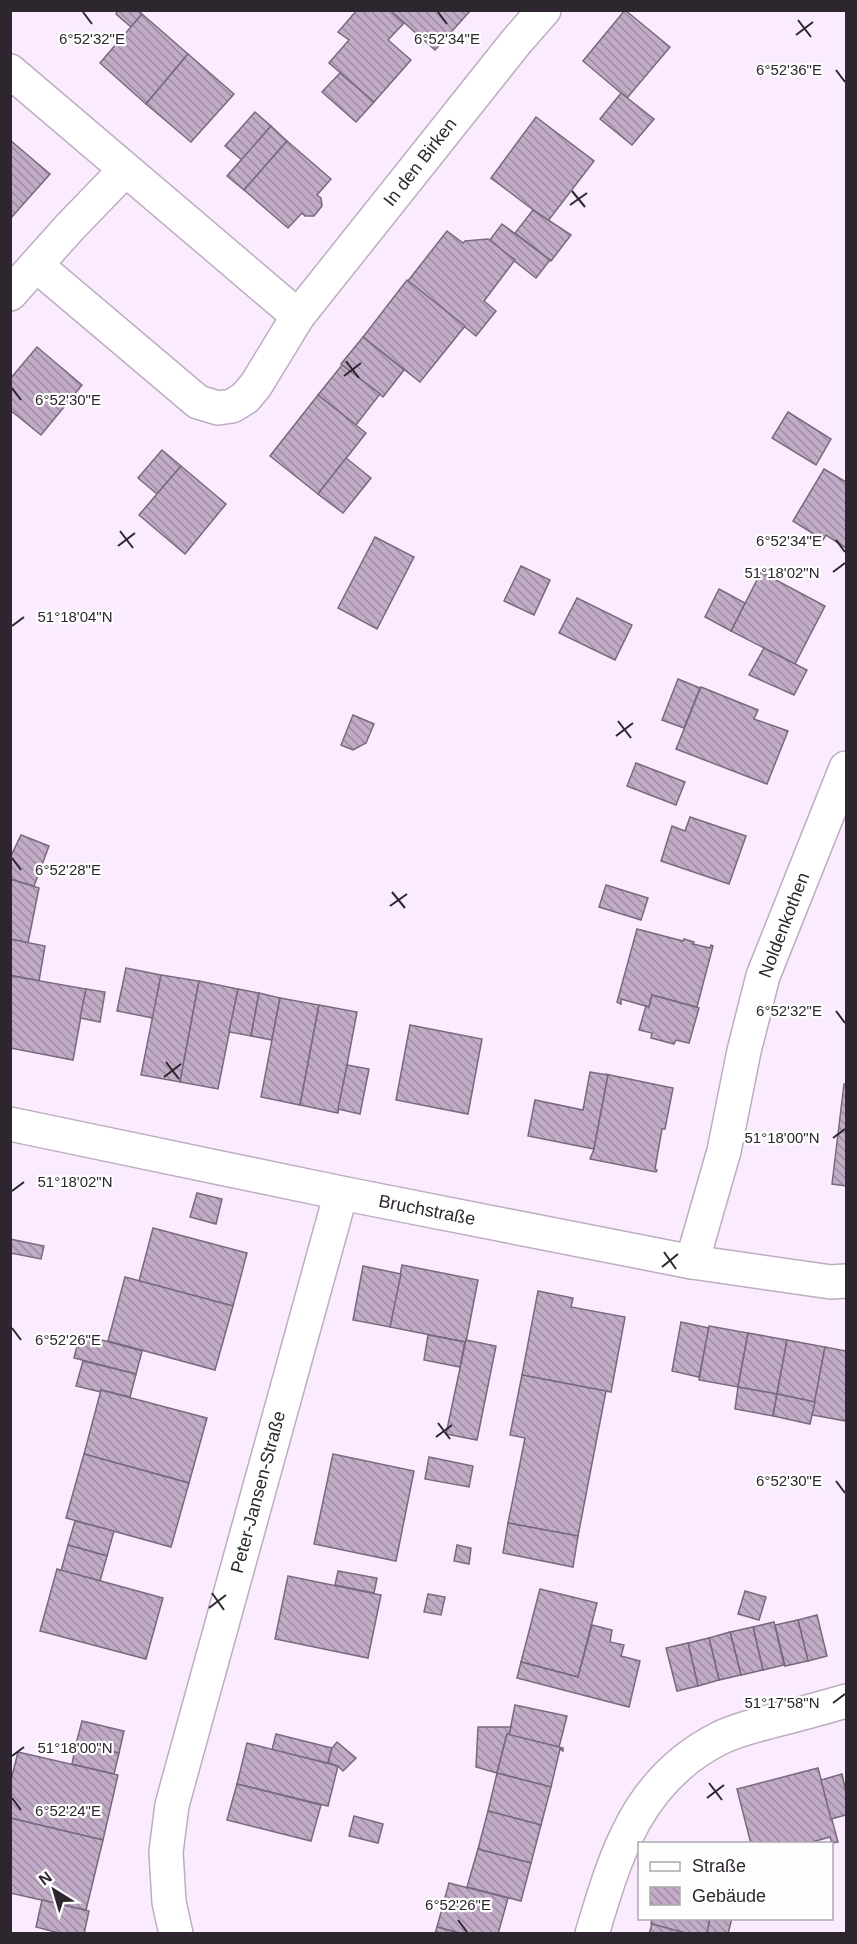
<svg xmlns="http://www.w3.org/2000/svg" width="857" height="1944" font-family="Arial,sans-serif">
	<defs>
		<pattern id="building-back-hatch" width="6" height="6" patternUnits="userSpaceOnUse" patternTransform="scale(1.5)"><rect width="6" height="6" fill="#c1abc6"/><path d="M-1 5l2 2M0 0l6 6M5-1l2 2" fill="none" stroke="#9d8ba1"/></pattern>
	</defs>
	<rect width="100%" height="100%" fill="#faebfe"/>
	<g fill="url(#building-back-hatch)" stroke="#79697d" stroke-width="1.5">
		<polygon points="118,10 138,10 142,14 131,27 116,14"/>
		<polygon points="357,10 390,10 404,23 388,40 411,60 374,102 329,63 349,40 338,32"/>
		<polygon points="390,10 471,10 435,50"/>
		<polygon points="625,10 670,47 627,98 583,61"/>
		<polygon points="142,14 188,54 146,104 100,63"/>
		<polygon points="188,54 234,94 191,142 146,104"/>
		<polygon points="340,73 374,102 356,122 322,92"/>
		<polygon points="621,93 654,119 632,145 600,119"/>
		<polygon points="255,112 271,126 242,160 225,146"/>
		<polygon points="536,117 594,161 548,221 491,178"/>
		<polygon points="271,126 287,141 244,190 227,176"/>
		<polygon points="10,140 50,174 10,219"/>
		<polygon points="287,141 331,179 317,195 321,198 322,206 314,216 305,216 302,213 288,228 244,190"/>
		<polygon points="533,210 571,235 551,261 515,233"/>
		<polygon points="502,224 550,260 536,278 489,241"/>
		<polygon points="447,231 463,243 465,241 488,239 515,260 484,301 496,311 476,336 408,281"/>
		<polygon points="407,280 465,326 420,382 363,337"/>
		<polygon points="363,337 404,370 383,397 341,364"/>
		<polygon points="37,347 82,385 41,435 10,410 10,379"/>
		<polygon points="342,365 380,394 356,425 318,395"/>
		<polygon points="318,395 366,433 318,494 270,456"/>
		<polygon points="788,412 831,439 816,465 772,438"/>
		<polygon points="162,450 181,466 157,494 138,478"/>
		<polygon points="346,458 371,478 343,513 318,494"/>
		<polygon points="181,466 226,504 185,554 139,515"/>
		<polygon points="824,469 846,482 846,548 826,535 823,540 793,521"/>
		<polygon points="375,537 414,557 377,629 338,608"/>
		<polygon points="521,566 550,580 534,615 504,601"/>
		<polygon points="761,572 825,606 795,664 731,631"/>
		<polygon points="719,589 745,603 731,631 705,617"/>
		<polygon points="577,598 632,625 615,660 559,633"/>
		<polygon points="764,648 807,670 794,695 749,675"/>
		<polygon points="678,679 700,688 684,728 662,720"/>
		<polygon points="701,687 758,710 754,719 788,731 767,784 676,749"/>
		<polygon points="353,715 374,724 366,743 353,750 341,745"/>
		<polygon points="636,763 685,782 676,805 627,786"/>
		<polygon points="690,817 746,836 729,884 661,861 672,826 685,831"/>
		<polygon points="21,835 49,846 34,886 10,879 10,858"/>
		<polygon points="10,879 39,888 28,943 10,939"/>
		<polygon points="606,885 648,898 641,920 599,907"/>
		<polygon points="637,929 683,941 684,939 694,942 693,944 710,948 711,945 713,946 697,1007 652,995 649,1007 621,999 621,1004 617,1002"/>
		<polygon points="10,939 45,946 39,981 10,975"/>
		<polygon points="126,968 161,975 153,1018 117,1011"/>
		<polygon points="161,975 199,981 180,1082 141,1075"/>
		<polygon points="12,976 86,989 73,1060 10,1048 10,986"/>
		<polygon points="199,981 238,989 218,1089 180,1082"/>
		<polygon points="86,989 105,992 100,1022 80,1018"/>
		<polygon points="238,989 259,993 251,1036 229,1032"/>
		<polygon points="259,993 280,998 272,1040 251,1036"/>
		<polygon points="652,995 699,1008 689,1043 676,1040 674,1044 651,1038 652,1033 639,1030 646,1006 649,1007"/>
		<polygon points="280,998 319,1005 300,1105 261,1097"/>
		<polygon points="319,1005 357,1012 338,1113 300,1105"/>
		<polygon points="410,1025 482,1039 468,1114 396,1100"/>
		<polygon points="347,1065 369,1069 360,1114 338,1109"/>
		<polygon points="590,1072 608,1075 594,1149 528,1136 535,1100 583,1110"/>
		<polygon points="605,1074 673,1088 665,1129 662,1129 655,1169 657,1170 656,1172 590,1159 594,1149 608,1075"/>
		<polygon points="844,1084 846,1084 846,1186 832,1184"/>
		<polygon points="197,1193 222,1199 216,1224 190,1217"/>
		<polygon points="153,1228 247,1253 233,1306 139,1281"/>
		<polygon points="10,1239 44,1246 41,1259 10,1253"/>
		<polygon points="402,1265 478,1280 466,1342 390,1327"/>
		<polygon points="363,1266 401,1274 390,1327 353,1320"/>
		<polygon points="125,1277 233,1306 215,1370 108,1341"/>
		<polygon points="538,1291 573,1298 571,1307 625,1317 611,1392 522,1375"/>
		<polygon points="681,1322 709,1328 699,1377 672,1371"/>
		<polygon points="709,1326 748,1333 738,1387 699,1380"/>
		<polygon points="748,1333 787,1340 777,1394 738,1387"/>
		<polygon points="80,1334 142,1351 136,1374 74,1358"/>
		<polygon points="428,1335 465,1342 460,1367 424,1360"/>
		<polygon points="466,1340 496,1346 477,1440 446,1434"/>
		<polygon points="787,1340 825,1347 815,1402 777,1394"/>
		<polygon points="825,1347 846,1351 846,1421 812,1415"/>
		<polygon points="83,1361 136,1374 130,1397 101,1390 101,1392 76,1386"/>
		<polygon points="522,1375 606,1391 578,1536 508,1523 525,1438 510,1435"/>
		<polygon points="738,1387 777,1394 773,1416 735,1409"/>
		<polygon points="101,1390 207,1418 189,1483 84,1454"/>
		<polygon points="777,1394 815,1402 810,1424 773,1416"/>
		<polygon points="84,1454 189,1483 171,1547 66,1518"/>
		<polygon points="333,1454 414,1471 396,1561 314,1544"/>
		<polygon points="429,1457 473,1466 469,1487 425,1479"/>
		<polygon points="75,1521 114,1531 107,1556 68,1545"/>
		<polygon points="508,1523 578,1536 573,1567 503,1553"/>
		<polygon points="68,1545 107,1556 100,1581 61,1571"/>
		<polygon points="457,1545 471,1548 469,1564 454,1561"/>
		<polygon points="57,1569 163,1598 146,1659 40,1631"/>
		<polygon points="338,1571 377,1578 374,1593 335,1585"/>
		<polygon points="288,1576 381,1595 368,1658 275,1639"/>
		<polygon points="540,1589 597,1603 578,1677 521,1662"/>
		<polygon points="745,1591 766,1597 759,1620 738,1614"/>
		<polygon points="428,1594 445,1597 441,1615 424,1612"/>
		<polygon points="817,1615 827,1656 808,1661 798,1620"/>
		<polygon points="798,1620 808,1661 785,1666 775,1625"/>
		<polygon points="774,1622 784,1665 763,1670 753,1627"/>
		<polygon points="592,1625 612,1630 610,1642 624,1645 621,1656 640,1661 629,1707 517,1678 521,1662 578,1677"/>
		<polygon points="753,1627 763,1670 741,1675 730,1632"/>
		<polygon points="730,1632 741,1675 719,1680 709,1638"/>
		<polygon points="709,1638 719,1680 698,1686 688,1643"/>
		<polygon points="688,1643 698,1686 677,1691 666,1648"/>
		<polygon points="515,1705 567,1716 559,1747 509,1735"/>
		<polygon points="82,1721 124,1731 119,1753 76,1744"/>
		<polygon points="478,1727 511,1727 509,1735 507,1734 497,1773 476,1767"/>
		<polygon points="276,1734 332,1748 328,1763 272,1750"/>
		<polygon points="507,1734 563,1748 563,1751 560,1749 551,1787 497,1773"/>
		<polygon points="337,1742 356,1758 343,1771 338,1766 328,1763 332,1748"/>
		<polygon points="247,1743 338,1766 328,1806 237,1784"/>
		<polygon points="76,1744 119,1753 114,1774 72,1764"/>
		<polygon points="18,1752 118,1775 103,1840 10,1818 10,1784"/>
		<polygon points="818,1768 838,1842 832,1843 830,1837 805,1844 751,1844 737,1789"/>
		<polygon points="497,1773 551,1787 541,1825 488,1811"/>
		<polygon points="842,1774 846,1792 846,1815 831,1819 821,1780"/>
		<polygon points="237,1784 321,1805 311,1841 227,1820"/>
		<polygon points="488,1811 541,1825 531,1863 478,1849"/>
		<polygon points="354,1816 383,1824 378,1843 349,1836"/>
		<polygon points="10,1818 103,1840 86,1910 10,1893"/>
		<polygon points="478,1849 531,1863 521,1901 467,1887"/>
		<polygon points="449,1883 508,1898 498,1934 463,1934 437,1927"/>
		<polygon points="42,1900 89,1911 84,1934 63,1934 36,1927"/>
		<polygon points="652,1918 710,1918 707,1934 689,1934 651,1924"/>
		<polygon points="710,1918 732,1918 728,1934 707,1934"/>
		<polygon points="652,1924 689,1934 649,1934"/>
		<polygon points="437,1927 463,1934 435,1934"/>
	</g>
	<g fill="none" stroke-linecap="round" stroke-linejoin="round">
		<g stroke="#beacc2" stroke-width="36">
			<g id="minor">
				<polyline points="10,71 298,316"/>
				<polyline points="36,265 198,402 218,408 232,406 245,398 256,385 298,316 516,42 544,10"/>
				<polyline points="10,294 69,228 125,170"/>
				<polyline points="10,1124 341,1193 692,1262 831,1282 846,1281"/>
				<polyline points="692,1262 724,1151 744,1051 763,976 846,768"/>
				<polyline points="176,1934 169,1902 166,1852 172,1805 341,1193"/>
				<path d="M592,1934C616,1853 638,1779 720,1738C736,1730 754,1726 772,1721C797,1715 822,1708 846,1701"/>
			</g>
		</g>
		<use href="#minor" stroke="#fff" stroke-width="33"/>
	</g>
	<path fill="none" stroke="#2e262f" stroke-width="2" d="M83,12L92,24M438,12L447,24M798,20L811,37M796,35L813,22M836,70L845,82M572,191L585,207M570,205L587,193M346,361L359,378M344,376L361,363M12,388L21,400M120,531L133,548M836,540L845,552M118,546L135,533M833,572L845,563M12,626L24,617M618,721L631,738M616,736L633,723M12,858L21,870M392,892L405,908M390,906L407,894M836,1011L845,1023M166,1062L179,1079M164,1077L181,1064M833,1138L845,1129M12,1191L24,1182M664,1252L676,1269M662,1267L678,1254M12,1328L21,1340M438,1423L450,1439M436,1437L452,1425M836,1481L845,1493M212,1593L224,1610M209,1608L226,1595M833,1703L845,1694M12,1756L24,1747M709,1783L722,1800M12,1798L21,1810M707,1798L724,1785M458,1920L467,1932"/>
	<g text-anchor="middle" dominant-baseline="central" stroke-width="4.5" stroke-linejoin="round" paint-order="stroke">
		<g font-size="18" fill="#2e262f" stroke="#fefefe">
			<text transform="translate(420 162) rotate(-52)">In den Birken</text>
			<text transform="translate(784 925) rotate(-69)">Noldenkothen</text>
			<text transform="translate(427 1210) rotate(11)">Bruchstraße</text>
			<text transform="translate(258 1492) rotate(-75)">Peter-Jansen-Straße</text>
		</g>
	</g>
	<g font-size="15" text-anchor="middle" fill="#2e262f" stroke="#fefefe" stroke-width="4.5" stroke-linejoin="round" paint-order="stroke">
		<text x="92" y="44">6°52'32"E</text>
		<text x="447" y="44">6°52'34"E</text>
		<text x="789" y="75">6°52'36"E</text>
		<text x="68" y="405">6°52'30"E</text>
		<text x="789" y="546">6°52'34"E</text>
		<text x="782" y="578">51°18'02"N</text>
		<text x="75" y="622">51°18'04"N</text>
		<text x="68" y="875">6°52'28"E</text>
		<text x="789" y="1016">6°52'32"E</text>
		<text x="782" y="1143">51°18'00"N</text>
		<text x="75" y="1187">51°18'02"N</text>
		<text x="68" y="1345">6°52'26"E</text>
		<text x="789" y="1486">6°52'30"E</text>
		<text x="782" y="1708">51°17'58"N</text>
		<text x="75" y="1753">51°18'00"N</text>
		<text x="68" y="1816">6°52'24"E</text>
		<text x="458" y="1910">6°52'26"E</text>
	</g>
	<rect width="857" height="1944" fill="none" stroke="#2e262f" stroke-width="24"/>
	<rect x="638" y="1842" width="195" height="78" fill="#fefefe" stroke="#aba8ab" stroke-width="1.5"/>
	<rect x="650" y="1862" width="30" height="9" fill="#ffffff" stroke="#aba8ab" stroke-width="1.5"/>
	<text x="692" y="1872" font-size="18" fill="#2e262f">Straße</text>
	<rect x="650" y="1887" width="30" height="18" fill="url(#building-back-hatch)" stroke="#aba8ab" stroke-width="1.5"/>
	<text x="692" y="1902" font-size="18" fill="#2e262f">Gebäude</text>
	<g transform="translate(54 1890) rotate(323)" stroke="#fefefe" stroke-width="4.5" paint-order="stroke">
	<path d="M0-4.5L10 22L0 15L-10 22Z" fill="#2e262f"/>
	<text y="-9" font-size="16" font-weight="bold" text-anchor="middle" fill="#2e262f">N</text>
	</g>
</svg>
